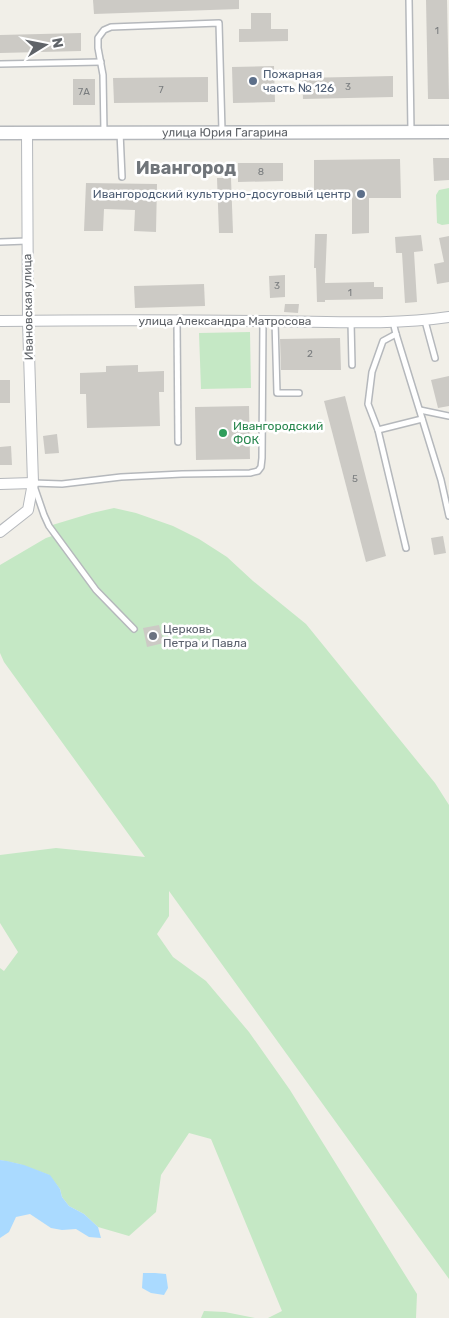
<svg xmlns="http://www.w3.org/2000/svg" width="449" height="1318" font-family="Rubik,sans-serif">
	<rect width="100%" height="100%" fill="#f1efe8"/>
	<g fill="#c5e8c5">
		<polygon points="449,188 449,224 442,225 437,223 436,195 439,190"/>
		<polygon points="250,332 251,388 201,389 199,333"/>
		<polygon points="114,508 136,513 173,526 199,539 227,557 253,581 306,624 435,783 449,805 449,1279 169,891 169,916 157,934 173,957 206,981 249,1032 290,1090 417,1294 416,1318 268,1318 282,1311 211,1139 189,1133 161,1175 156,1212 129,1236 98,1227 84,1214 69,1206 62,1197 60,1189 49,1175 19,1164 0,1160 0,968 4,971 18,952 0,923 0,855 56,848 145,857 4,662 0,653 0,565 46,538 55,535 49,526 92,513"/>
		<polygon points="204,1311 225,1312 255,1318 201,1318"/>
	</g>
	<g fill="#aadaff">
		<polygon points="0,1160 7,1161 24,1165 50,1175 60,1189 62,1197 69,1206 84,1214 98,1227 101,1238 89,1237 76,1229 62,1230 51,1228 30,1214 16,1217 9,1232 0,1238"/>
		<polygon points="143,1273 155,1273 166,1274 168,1288 164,1295 151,1293 142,1288"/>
	</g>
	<g fill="#cccac5">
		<polygon points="93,0 239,0 239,9 94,14"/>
		<polygon points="426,0 447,0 449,99 428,99"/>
		<polygon points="251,13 271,13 271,29 288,29 288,41 239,42 239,29 251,29"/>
		<polygon points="81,33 81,51 0,53 0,35"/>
		<polygon points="274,66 275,102 233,103 232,67"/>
		<polygon points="393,76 393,97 303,99 302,78"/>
		<polygon points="208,77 208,102 114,103 113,78"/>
		<rect x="73" y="79" width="22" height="26"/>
		<polygon points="433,158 449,158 449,180 434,181"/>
		<polygon points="400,159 401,198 369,198 369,233 352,234 352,198 320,198 320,190 314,190 314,160"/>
		<polygon points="238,163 283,163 283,181 238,182"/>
		<polygon points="217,178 231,178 233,233 219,233"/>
		<polygon points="86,183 157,184 156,232 134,231 135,210 104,209 103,231 84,231"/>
		<polygon points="315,234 327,234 325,283 374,282 374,287 383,287 383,299 325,300 325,302 317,302 316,268 314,268"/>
		<polygon points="421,235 423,251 414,252 417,302 405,303 402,253 396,253 395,237"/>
		<polygon points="449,236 449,282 437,284 434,264 444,262 439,238"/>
		<polygon points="285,275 285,297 270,298 269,276"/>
		<polygon points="204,284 205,306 135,308 134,286"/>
		<polygon points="285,304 299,304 298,313 284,312"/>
		<polygon points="340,338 341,370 281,370 280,339"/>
		<polygon points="138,365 138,372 164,371 164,392 159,392 160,426 87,428 86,394 80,394 80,373 106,372 106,366"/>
		<polygon points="449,376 449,406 438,408 431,380"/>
		<rect x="0" y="380" width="10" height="23"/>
		<polygon points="345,396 386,556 366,562 324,401"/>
		<polygon points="249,406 250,459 196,460 195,407"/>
		<polygon points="57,434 59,453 45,454 43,436"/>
		<polygon points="11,446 12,465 0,465 0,447"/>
		<polygon points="443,536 446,553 434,555 431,538"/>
		<polygon points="159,625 164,643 147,647 143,628"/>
	</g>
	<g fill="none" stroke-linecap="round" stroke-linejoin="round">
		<g stroke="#b5b8bc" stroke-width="8">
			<g id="service">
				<polyline points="409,0 411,131"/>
				<polyline points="0,64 101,62"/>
				<polyline points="104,132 103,75 98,48 98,38 104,30 111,27 219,23 222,131"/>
				<polyline points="120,132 122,177"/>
				<polyline points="0,242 27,241"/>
				<polyline points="177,321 178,442"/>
				<polyline points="275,321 277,393 299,393"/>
				<polyline points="425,321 435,358"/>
				<polyline points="351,322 352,365"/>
				<polyline points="393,322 396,334 441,480 449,516"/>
				<polyline points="396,334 383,341 372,372 368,404 378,430 406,548"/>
				<polyline points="420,410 449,416"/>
				<polyline points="378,430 422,419"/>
				<polyline points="134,629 96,590 49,526 44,515 33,483 62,484 121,477 182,474 250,473 258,471 261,467 262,458 263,321"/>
			</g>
		</g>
		<g stroke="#b5b8bc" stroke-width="12">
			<g id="minor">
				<path d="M0,321C87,320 175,320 263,321C324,321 388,326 449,317"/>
				<polyline points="0,484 33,483"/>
				<polyline points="0,532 28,510 33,483 28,321 27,132"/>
			</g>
		</g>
		<g stroke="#b5b8bc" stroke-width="15">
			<g id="tertiary">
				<path id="s1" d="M0,133L449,132"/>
			</g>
		</g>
		<use href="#service" stroke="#fff" stroke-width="5"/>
		<use href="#minor" stroke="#fff" stroke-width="10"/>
		<use href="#tertiary" stroke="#fff" stroke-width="12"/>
	</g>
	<g fill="#5c6f8a" stroke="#fff" stroke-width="2">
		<circle cx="253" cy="81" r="5"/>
		<circle cx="361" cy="194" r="5"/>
	</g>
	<circle fill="#2e9e5b" stroke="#fff" stroke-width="2" cx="223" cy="433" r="5"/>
	<circle fill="#6b7280" stroke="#fff" stroke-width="2" cx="153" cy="636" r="5"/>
	<g text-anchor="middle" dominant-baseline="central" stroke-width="5" stroke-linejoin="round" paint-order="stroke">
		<g font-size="10" fill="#7a7d7f">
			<text x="437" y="31">1</text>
			<text x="348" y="87">3</text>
			<text x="161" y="90">7</text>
			<text x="84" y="92">7А</text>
			<text x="261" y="172">8</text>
			<text x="277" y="286">3</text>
			<text x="350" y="293">1</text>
			<text x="310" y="354">2</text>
			<text x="355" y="479">5</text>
		</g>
		<g font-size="12" fill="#4e5e75" stroke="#fff" text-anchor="start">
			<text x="263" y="74">Пожарная<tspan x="263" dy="14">часть № 126</tspan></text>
			<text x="351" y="194" text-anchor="end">Ивангородский культурно-досуговый центр</text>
		</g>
		<g font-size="12" fill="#5f6368" stroke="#fff">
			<text stroke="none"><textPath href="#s1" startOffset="225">улица Юрия Гагарина</textPath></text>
			<text transform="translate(28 307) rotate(-91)">Ивановская улица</text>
			<text x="225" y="321">улица Александра Матросова</text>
		</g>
		<g font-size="12" fill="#27864d" stroke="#fff" text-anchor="start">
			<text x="233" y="426">Ивангородский<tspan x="233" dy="14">ФОК</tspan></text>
		</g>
		<g font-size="12" fill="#5b616d" stroke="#fff" text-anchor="start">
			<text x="163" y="629">Церковь<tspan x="163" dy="14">Петра и Павла</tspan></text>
		</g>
		<g font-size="18" font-weight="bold" fill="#70757a" stroke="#fff">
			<text x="186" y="168">Ивангород</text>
		</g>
	</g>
	<g transform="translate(45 45) rotate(80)" stroke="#ffffff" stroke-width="4" paint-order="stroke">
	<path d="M0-4L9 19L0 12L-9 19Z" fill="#5f6368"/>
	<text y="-8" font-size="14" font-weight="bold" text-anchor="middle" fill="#5f6368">N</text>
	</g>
</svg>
